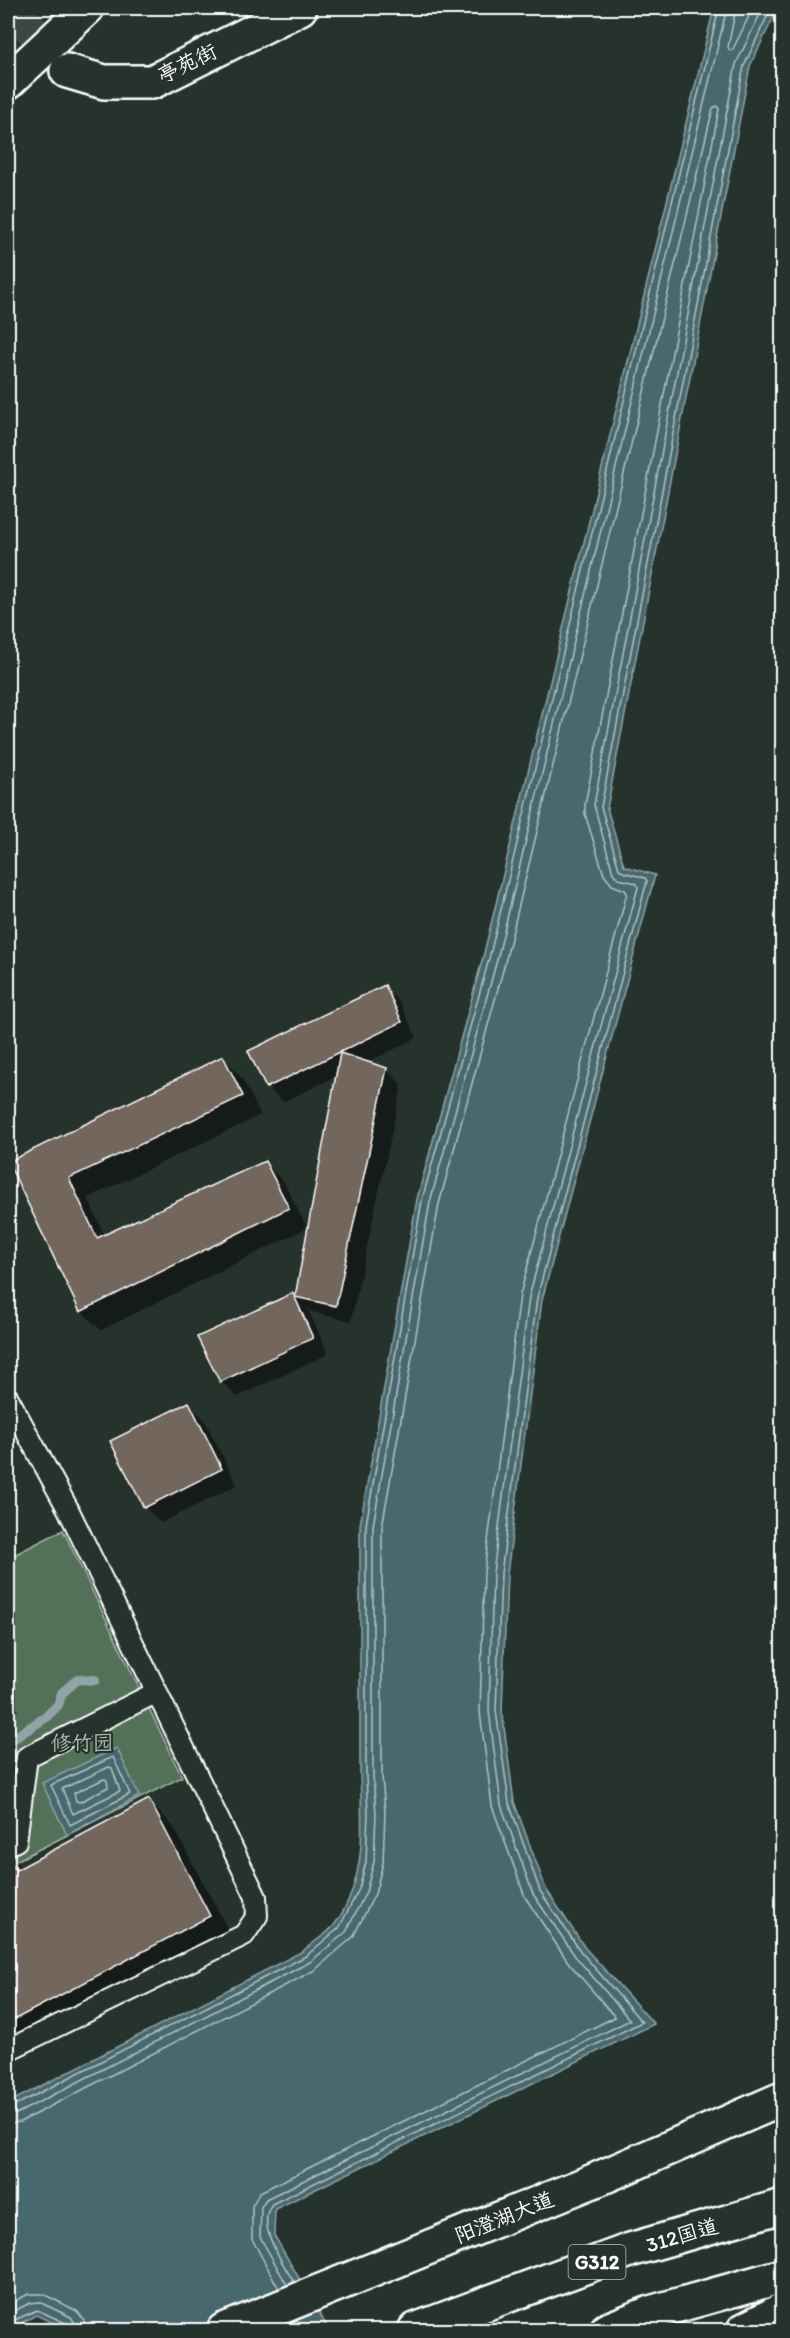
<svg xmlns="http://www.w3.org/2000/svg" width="790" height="2338" font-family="Itim,'LXGW WenKai TC',sans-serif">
	<rect width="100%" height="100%" fill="#26332d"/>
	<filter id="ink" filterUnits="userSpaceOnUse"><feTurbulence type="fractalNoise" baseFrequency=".0167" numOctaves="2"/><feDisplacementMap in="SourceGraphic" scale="12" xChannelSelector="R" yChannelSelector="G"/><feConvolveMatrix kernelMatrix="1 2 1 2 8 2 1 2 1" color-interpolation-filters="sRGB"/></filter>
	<g filter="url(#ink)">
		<polygon fill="#537159" stroke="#a9b8ac" stroke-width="1.5" points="63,1530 182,1777 8,1865 8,1558"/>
		<g fill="#47686e" stroke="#91a4a8" stroke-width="1.5">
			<path d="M714,8H778L750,66L607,808L624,866L655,875L542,1300L507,1574L502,1711L514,1802L546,1889L585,1948L654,2024L275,2209L274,2235L329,2330H68L36,2315L8,2330V2103L303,1951C313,1942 328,1934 335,1924C366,1881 363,1827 360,1777V1525L417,1199L483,957Z"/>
			<polygon points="117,1748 139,1796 67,1835 42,1783"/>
		</g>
		<g fill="#0007">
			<polygon points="384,987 400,1003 417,1038 366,1063 386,1069 402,1085 351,1321 312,1312 307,1307 328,1354 237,1397 221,1381 293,1295 296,1298 337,1076 283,1102 267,1087"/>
			<polygon points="223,1058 242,1078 261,1115 88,1198 105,1236 265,1163 284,1182 307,1228 101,1330 81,1311 9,1163"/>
			<polygon points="188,1404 204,1419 237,1485 161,1523 145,1507"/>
			<polygon points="8,1688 18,1711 8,1716"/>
			<polygon points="149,1801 173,1826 234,1941 8,2060 8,1854 22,1869"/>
		</g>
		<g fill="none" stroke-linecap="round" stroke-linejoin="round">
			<g stroke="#b5c3c5" stroke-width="1.5">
				<polyline points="736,8 728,47 730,51 733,49 753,8"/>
				<polygon points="113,1757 130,1794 70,1825 51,1785"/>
				<polygon points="109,1767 112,1768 120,1791 73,1814 62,1789"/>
				<polygon points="104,1779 107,1780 108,1787 80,1802 76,1801 74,1793"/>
				<polyline points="8,2108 12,2107 306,1956 339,1928 359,1889 366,1862 368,1813 366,1777 366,1525 422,1200 489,959 719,8"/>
				<polyline points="8,2115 16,2114 310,1962 346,1932 366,1892 374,1862 376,1813 373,1776 373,1526 430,1202 497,960 727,8"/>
				<polyline points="8,2124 20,2122 315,1970 353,1937 375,1894 383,1863 385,1812 382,1776 382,1527 439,1204 505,963 713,108 717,106 719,109 585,805 585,814 604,875 612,885 625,890 627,893 520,1295 484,1572 480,1712 492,1806 525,1897 568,1962 615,2017 260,2192 252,2206 252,2239 279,2289"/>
				<path d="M294,2282C283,2263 255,2226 272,2204L642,2022L581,1952L540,1891L509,1803L496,1711L501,1574L537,1298L647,881L645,878L623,872L619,869L601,807L744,66L771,8"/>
				<polyline points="287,2285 260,2237 261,2207 266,2199 630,2020 575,1956 533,1894 501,1805 489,1711 493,1573 529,1297 638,887 636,883 619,879 613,873 594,805 736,64 763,8"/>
				<polyline points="8,2304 29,2294 43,2294 77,2311 84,2320 85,2330"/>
				<polyline points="8,2314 30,2303 39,2302 71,2317 75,2323 76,2330"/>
				<polyline points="8,2323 37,2310 66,2323 69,2330"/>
			</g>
			<polyline stroke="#91a4a8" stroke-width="10" points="8,1742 46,1717 58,1705 62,1693 78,1679 95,1680"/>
		</g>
		<g fill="#72665d" stroke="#fff" stroke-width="1.5">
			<polygon points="385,985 402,1022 266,1088 248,1051"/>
			<polygon points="340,1053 387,1068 336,1306 295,1297"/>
			<polygon points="223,1056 243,1096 69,1178 97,1238 265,1161 289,1208 80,1312 8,1162"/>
			<polygon points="293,1293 313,1338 220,1382 197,1337"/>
			<polygon points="189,1402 222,1469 144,1508 110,1441"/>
			<polygon points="149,1799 210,1916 8,2023 8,1857 16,1870"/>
		</g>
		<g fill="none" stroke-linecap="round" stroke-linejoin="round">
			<polyline stroke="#3c4742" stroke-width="33" stroke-dasharray="33 16" stroke-linecap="butt" points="13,8 64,68"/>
			<g stroke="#fff" stroke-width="24">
				<g id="lane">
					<polyline points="8,1398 68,1509 256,1897 257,1916 244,1935 8,2050"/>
					<polyline points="8,1845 16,1841 27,1757 157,1692"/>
				</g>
			</g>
			<g stroke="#fff" stroke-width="38">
				<polyline id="secondary" points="67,71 104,82 152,82 300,8"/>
			</g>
			<g stroke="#fff" stroke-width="38">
				<g id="primary">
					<polyline points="224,2330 598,2179 782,2099"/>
					<polyline points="744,2330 782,2310"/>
				</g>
			</g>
			<g stroke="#fff" stroke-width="38">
				<g id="highway">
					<polyline points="8,82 87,8"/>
					<polyline points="415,2330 630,2250 782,2206"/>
					<polyline points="607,2330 650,2313 782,2276"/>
				</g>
			</g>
			<use href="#lane" stroke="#26332d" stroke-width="20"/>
			<use href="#secondary" stroke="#26332d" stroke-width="33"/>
			<use href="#primary" stroke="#26332d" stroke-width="33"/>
			<use href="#highway" stroke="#26332d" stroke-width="33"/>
		</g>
	</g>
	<g text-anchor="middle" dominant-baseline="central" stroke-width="4.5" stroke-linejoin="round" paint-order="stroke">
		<rect fill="#26332d" stroke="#bec2c0" stroke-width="1.5" x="568.5" y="2245" width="57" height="34" rx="4.5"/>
		<g font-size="20" font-weight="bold" fill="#fff">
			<text x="597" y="2262">G312</text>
		</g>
		<g font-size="21" fill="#fff" stroke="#26332d">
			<text transform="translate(187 63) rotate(-26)">亭苑街</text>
			<text transform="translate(504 2217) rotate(-22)">阳澄湖大道</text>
			<text transform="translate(682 2235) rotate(-16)">312国道</text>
		</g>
		<g font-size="21" fill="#b2bfb4" stroke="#26332d">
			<text x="82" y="1742">修竹园</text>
		</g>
	</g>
	<rect width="790" height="2338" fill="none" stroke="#26332d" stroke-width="30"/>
	<rect x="15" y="15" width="760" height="2308" fill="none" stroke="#fff" stroke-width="2" filter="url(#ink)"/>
</svg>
